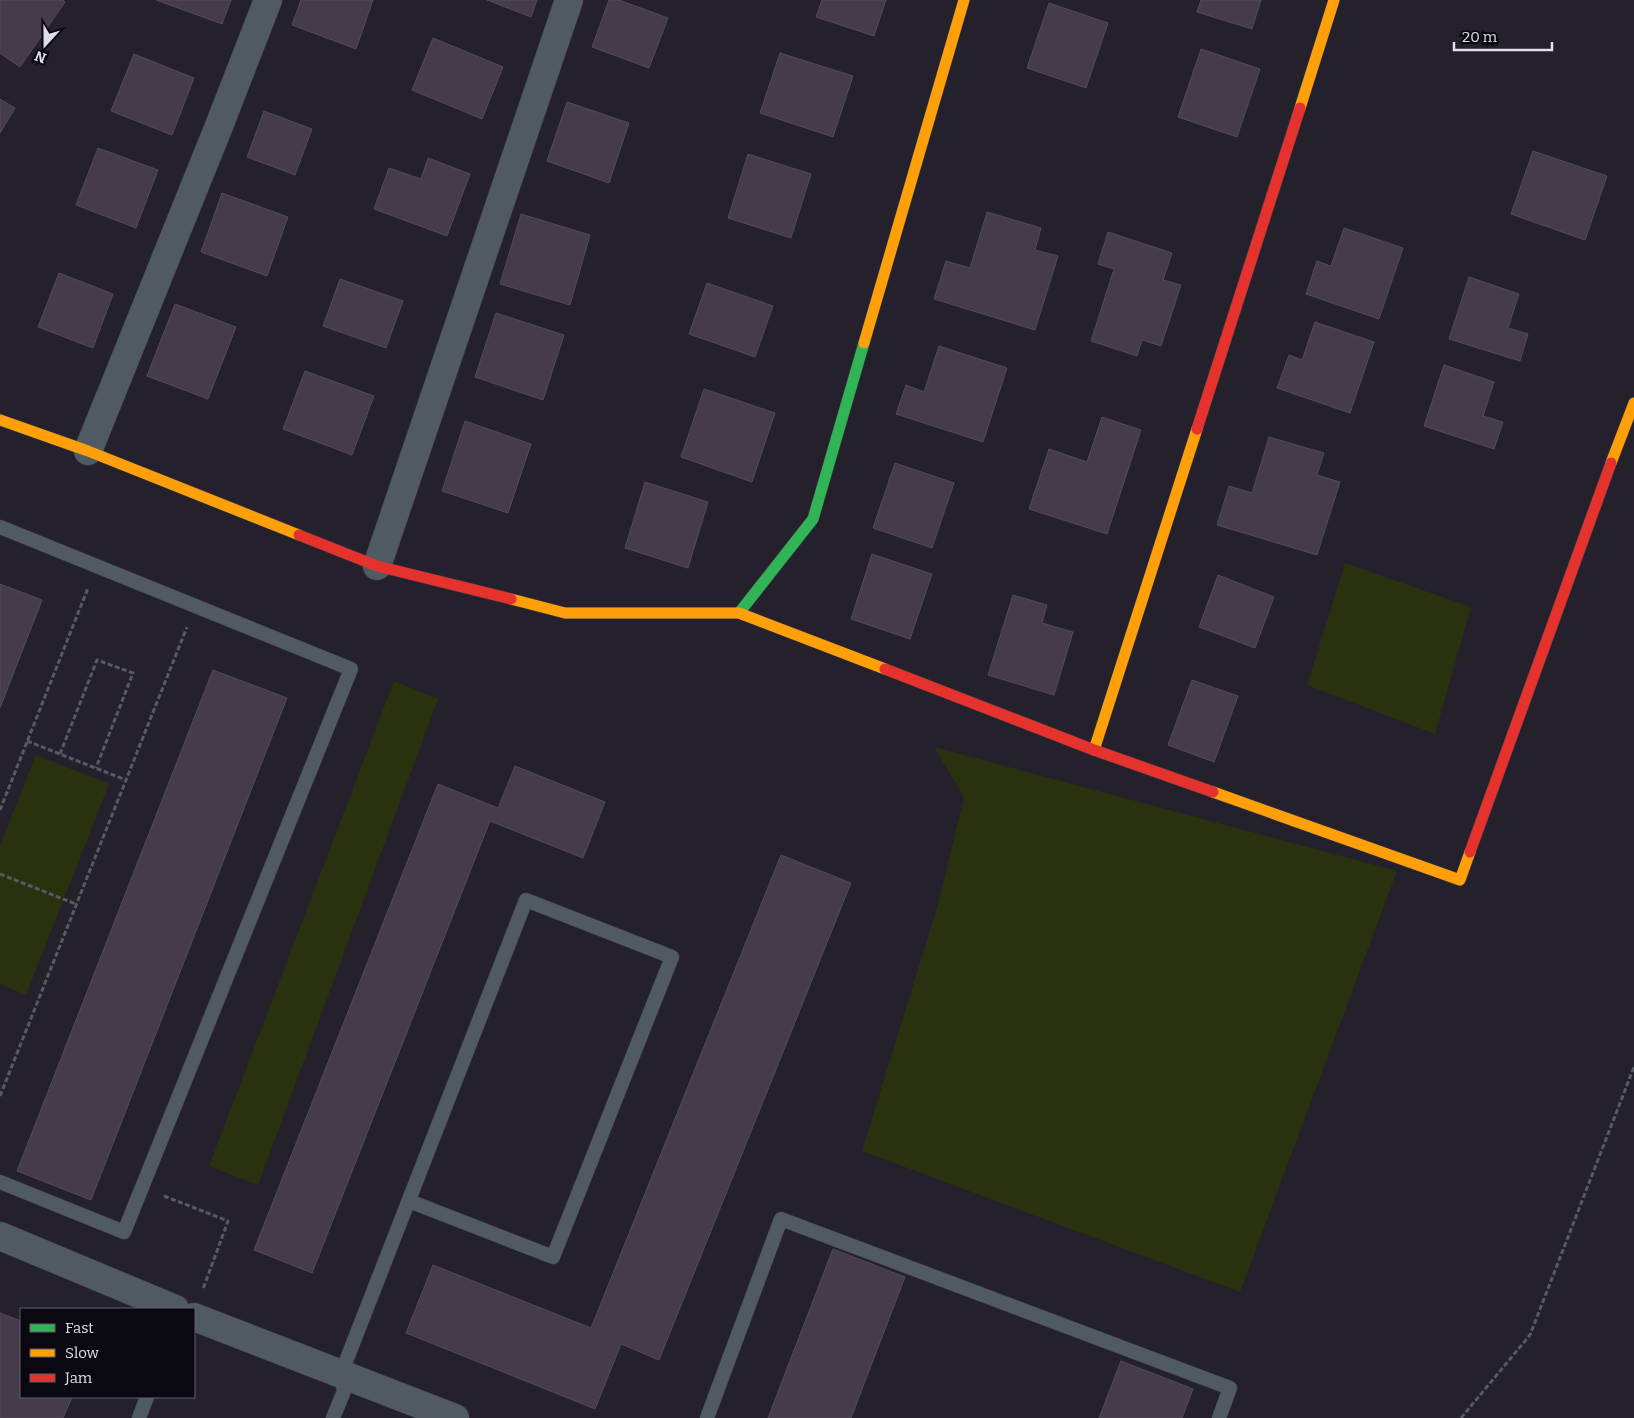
<svg xmlns="http://www.w3.org/2000/svg" width="1634" height="1418" font-family="Bitter,serif">
	<rect width="100%" height="100%" fill="#24212c"/>
	<g fill="#2a310e">
		<polygon points="1345,563 1471,607 1435,734 1307,685"/>
		<polygon points="394,681 438,699 258,1185 209,1166"/>
		<polygon points="934,747 1397,871 1240,1292 862,1151 938,904 964,797"/>
		<polygon points="36,755 109,784 26,995 0,984 0,845"/>
	</g>
	<g fill="#463b4b" stroke="#514c55">
		<polygon points="0,0 63,0 65,2 20,67 0,53"/>
		<polygon points="156,0 231,0 222,24"/>
		<polygon points="301,0 373,0 356,49 292,25"/>
		<polygon points="487,0 537,0 531,17"/>
		<polygon points="609,0 619,0 668,18 649,68 592,47"/>
		<polygon points="822,0 886,0 874,36 816,17"/>
		<polygon points="1201,0 1261,0 1252,29 1197,12"/>
		<polygon points="1049,3 1108,23 1086,88 1027,68"/>
		<polygon points="433,38 503,67 482,119 412,90"/>
		<polygon points="1201,49 1260,69 1237,137 1178,117"/>
		<polygon points="780,53 853,76 833,137 760,113"/>
		<polygon points="134,54 194,78 172,135 111,111"/>
		<polygon points="0,99 15,108 0,133"/>
		<polygon points="567,102 629,123 609,183 547,161"/>
		<polygon points="264,111 312,129 295,175 247,157"/>
		<polygon points="98,148 158,170 136,228 76,205"/>
		<polygon points="1533,151 1607,176 1585,240 1511,214"/>
		<polygon points="748,154 811,174 791,238 728,218"/>
		<polygon points="428,158 470,174 447,236 374,209 389,168 421,179"/>
		<polygon points="222,193 288,217 267,276 201,252"/>
		<polygon points="987,212 1041,228 1035,250 1058,256 1035,330 934,299 946,261 970,268"/>
		<polygon points="521,214 590,235 570,305 500,284"/>
		<polygon points="1344,228 1403,248 1379,319 1306,294 1317,261 1331,266"/>
		<polygon points="1108,232 1172,253 1163,280 1181,285 1161,346 1142,340 1137,356 1091,341 1114,269 1098,264"/>
		<polygon points="59,273 113,294 93,348 38,327"/>
		<polygon points="1469,277 1519,294 1508,328 1528,334 1520,361 1449,339"/>
		<polygon points="340,279 403,301 386,348 323,326"/>
		<polygon points="707,283 773,306 755,357 689,334"/>
		<polygon points="175,304 236,327 208,399 147,376"/>
		<polygon points="496,313 564,335 543,400 475,377"/>
		<polygon points="1315,322 1374,342 1350,413 1277,388 1289,355 1302,360"/>
		<polygon points="939,346 1007,368 983,442 896,414 906,385 924,392"/>
		<polygon points="1444,365 1494,382 1483,416 1503,422 1494,449 1424,426"/>
		<polygon points="305,371 374,396 352,455 283,429"/>
		<polygon points="704,389 775,413 752,482 681,457"/>
		<polygon points="1102,417 1141,430 1107,534 1029,509 1049,449 1087,462"/>
		<polygon points="465,421 531,444 508,513 442,491"/>
		<polygon points="1269,437 1324,453 1317,475 1340,482 1317,555 1217,525 1229,486 1252,493"/>
		<polygon points="895,463 954,483 932,548 873,528"/>
		<polygon points="645,482 708,502 688,568 625,548"/>
		<polygon points="872,554 932,574 910,639 851,619"/>
		<polygon points="1218,575 1274,597 1255,648 1199,627"/>
		<polygon points="0,584 42,600 0,708"/>
		<polygon points="1013,595 1047,605 1042,623 1073,632 1054,695 988,675"/>
		<polygon points="213,670 287,698 91,1200 17,1171"/>
		<polygon points="1192,680 1238,696 1214,762 1168,745"/>
		<polygon points="515,766 605,802 583,858 490,821 312,1273 254,1250 438,784 498,808"/>
		<polygon points="781,855 851,883 659,1360 621,1344 595,1409 406,1333 433,1265 591,1328"/>
		<polygon points="833,1249 905,1277 851,1418 768,1418"/>
		<polygon points="0,1313 21,1321 21,1397 72,1397 63,1418 0,1418"/>
		<polygon points="1121,1361 1193,1389 1182,1418 1099,1418"/>
	</g>
	<g fill="none" stroke-linecap="round" stroke-linejoin="round">
		<g stroke="#3f3c46" stroke-width="15">
			<g id="lane">
				<polyline points="0,527 351,669 124,1232 0,1182"/>
				<polyline points="139,1418 147,1397"/>
				<polyline points="333,1418 344,1391 341,1374 526,900 672,957 553,1257 409,1201"/>
				<polyline points="707,1418 781,1219 1230,1388 1219,1418"/>
			</g>
		</g>
		<g stroke="#3f3c46" stroke-width="29">
			<g id="street">
				<polyline points="88,451 219,126 268,0"/>
				<polyline points="377,566 569,0"/>
				<polyline points="0,1236 175,1309"/>
				<polyline points="194,1317 455,1418"/>
			</g>
		</g>
		<g stroke="#3f3c46" stroke-width="12">
			<polyline id="fast" points="739,613 813,519 864,343"/>
		</g>
		<g stroke="#3f3c46" stroke-width="12">
			<g id="slow">
				<polyline points="1300,108 1334,0"/>
				<polyline points="864,343 964,0"/>
				<polyline points="0,420 88,451 299,535"/>
				<polyline points="1611,463 1634,403"/>
				<polyline points="511,599 565,613 739,613 885,669"/>
				<polyline points="1094,750 1197,429"/>
				<polyline points="1213,792 1460,880 1470,852"/>
			</g>
		</g>
		<g stroke="#3f3c46" stroke-width="12">
			<g id="jam">
				<polyline points="1197,429 1300,108"/>
				<polyline points="299,535 377,566 511,599"/>
				<polyline points="885,669 1094,750 1213,792"/>
				<polyline points="1470,852 1611,463"/>
			</g>
		</g>
		<g stroke="#555b62" stroke-width="3" stroke-dasharray="5 2.5" stroke-linecap="butt">
			<polyline points="27,741 126,780"/>
			<polyline points="60,754 97,660 133,673 96,768"/>
			<polyline points="0,810 88,588"/>
			<polyline points="0,874 76,904"/>
			<polyline points="0,1096 187,627"/>
			<polyline points="164,1196 228,1221 203,1289"/>
			<polyline points="1461,1418 1530,1335 1634,1067"/>
		</g>
		<use href="#lane" stroke="#4f5a62" stroke-width="14"/>
		<use href="#street" stroke="#4f5a62" stroke-width="28"/>
		<use href="#fast" stroke="#30b455" stroke-width="11"/>
		<use href="#slow" stroke="#ff9f0a" stroke-width="11"/>
		<use href="#jam" stroke="#e5322d" stroke-width="11"/>
	</g>
	<rect x="20" y="1308" width="175" height="90" fill="#0a0911" stroke="#605e68"/>
	<rect x="30" y="1324" width="25" height="8" fill="#30b455" stroke="#605e68"/>
	<text x="65" y="1333" font-size="15" fill="#e0deeb">Fast</text>
	<rect x="30" y="1349" width="25" height="8" fill="#ff9f0a" stroke="#605e68"/>
	<text x="65" y="1358" font-size="15" fill="#e0deeb">Slow</text>
	<rect x="30" y="1374" width="25" height="8" fill="#e5322d" stroke="#605e68"/>
	<text x="65" y="1383" font-size="15" fill="#e0deeb">Jam</text>
	<g transform="translate(45 45) rotate(201)" stroke="#0a0911" stroke-width="4" paint-order="stroke">
	<path d="M0-4L9 19L0 12L-9 19Z" fill="#e0deeb"/>
	<text y="-8" font-size="14" font-weight="bold" text-anchor="middle" fill="#e0deeb">N</text>
	</g>
	<path d="M1454 42v8h98v-8" fill="none" stroke="#e0deeb" stroke-width="2.5"/>
	<text x="1462" y="42" font-size="15" fill="#e0deeb" stroke="#0a0911" stroke-width="4" paint-order="stroke">20 m</text>
</svg>
